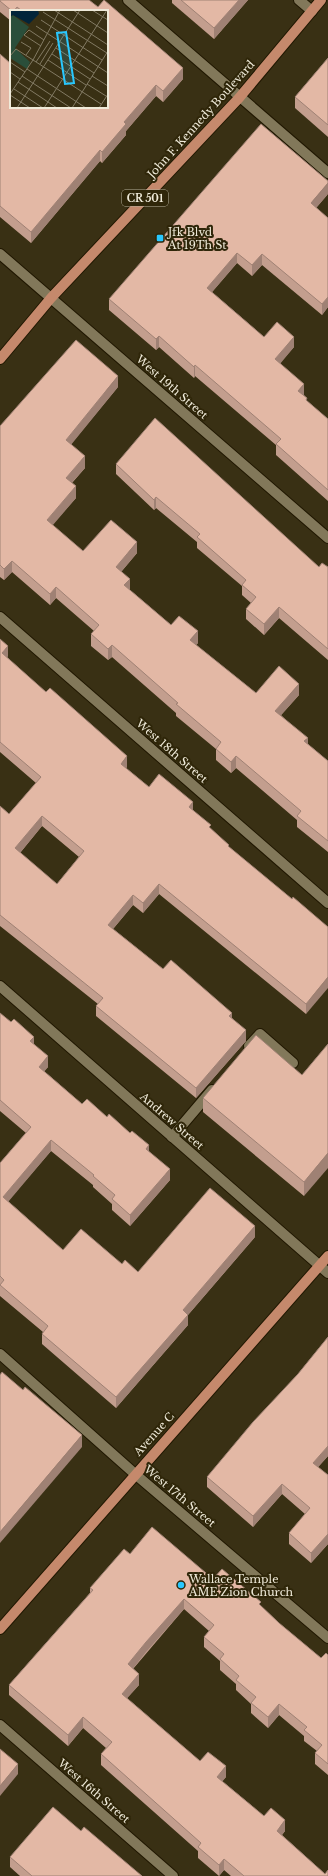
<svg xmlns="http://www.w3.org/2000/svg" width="328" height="1876" font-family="'Libre Baskerville',serif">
	<rect width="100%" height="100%" fill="#393014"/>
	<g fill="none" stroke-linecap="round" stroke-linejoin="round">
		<g stroke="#201700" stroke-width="12">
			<g id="minor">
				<polyline points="128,0 328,173"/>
				<polyline points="299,0 312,11"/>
				<polyline points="0,254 328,538"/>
				<polyline points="0,617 328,903"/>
				<polyline points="0,986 328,1273"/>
				<polyline points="249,1046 260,1034 293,1063"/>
				<polyline points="172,1137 212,1090"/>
				<polyline points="0,1354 135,1474 328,1638"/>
				<polyline points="0,1725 173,1876"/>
			</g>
		</g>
		<g stroke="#201700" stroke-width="12">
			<g id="major">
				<polyline points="0,359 51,298 239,98 321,0"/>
				<polyline points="0,1629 328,1256"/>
			</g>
		</g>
		<use href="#minor" stroke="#82785a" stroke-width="10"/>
		<use href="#major" stroke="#c5896c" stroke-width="10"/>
	</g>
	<g fill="#c39e8e" fill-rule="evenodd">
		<polygon points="0,0 89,0 98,7 104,0 183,68 183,79 163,102 156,96 126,131 126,135 102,163 100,161 31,243 0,217 0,54 11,64 11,107 107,107 107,11 11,11 11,21 0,12"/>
		<polygon points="172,0 248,0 214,39 172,3"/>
		<polygon points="328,58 328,137 295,108 295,97"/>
		<polygon points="328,194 316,208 328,218 328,307 322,315 262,265 252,276 237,263 212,292 264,337 294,347 280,363 304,395 307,401 328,419 328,501 276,455 276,445 195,376 194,378 159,347 156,350 109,310 109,299"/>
		<polygon points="118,387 71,444 85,468 72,483 76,498 52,525 83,551 137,553 121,572 130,590 171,625 198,643 196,645 256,693 299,695 281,715 308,744 328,761 328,852 297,827 297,820 236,768 231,773 216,760 216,749 176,716 176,713 112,657 108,660 91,646 91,634 94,631 56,598 50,605 12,572 4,580 0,577 0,426"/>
		<polygon points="116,464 319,567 328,567 328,660 279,618 264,635 246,619 246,609 251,603 242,595 242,586 197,548 197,542 156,508 154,510 116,474"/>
		<path d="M0,639L8,656L7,657L127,767L126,768L149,787L193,810L229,847L292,899L328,927L306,1014L159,894L143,913L133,905L113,929L163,969L232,1018L246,1041L196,1098L96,1016V1006L98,1004L0,926V806L9,814L36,783L0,752ZM42,826L79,857L57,884L20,853Z"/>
		<polygon points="0,1013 34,1044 48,1067 44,1071 82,1104 107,1117 149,1152 170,1180 130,1226 112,1210 112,1204 93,1187 93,1185 51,1151 8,1201 63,1250 122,1264 138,1272 255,1237 188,1315 188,1325 116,1408 42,1344 42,1334 43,1332 0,1296 0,1163 26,1133 0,1111"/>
		<polygon points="328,1044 304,1196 203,1112 203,1098 302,1075"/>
		<polygon points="328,1337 328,1456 318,1467 328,1475 328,1544 311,1563 289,1544 289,1533 305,1514 282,1494 253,1527 207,1487 207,1477 298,1374"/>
		<polygon points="130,1554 213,1579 261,1606 279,1623 321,1658 328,1655 328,1775 315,1764 315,1753 317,1751 304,1741 304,1736 279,1715 268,1728 251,1713 251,1704 236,1690 236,1684 220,1670 220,1661 204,1647 204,1637 209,1631 184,1609 133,1669 139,1685 127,1698 200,1761 226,1777 222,1781 264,1816 285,1831 282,1835 325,1874 328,1876 231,1876 224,1870 219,1876 198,1858 198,1851 101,1765 101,1754 106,1748 83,1728 68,1746 9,1695 9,1685 90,1593 90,1588"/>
		<polygon points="81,1831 142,1876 20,1876 10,1867 10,1857"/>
	</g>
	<g fill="#9f8174">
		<polygon points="239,0 248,0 214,39 214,28"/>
		<polygon points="183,68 183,79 163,102 163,91"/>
		<polygon points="156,85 156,96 126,131 126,135 102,163 102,152 124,122"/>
		<polygon points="100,150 100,161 31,243 31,232"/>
		<polygon points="328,183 328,194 311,214 311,203"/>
		<polygon points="237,253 237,263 207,298 207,288"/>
		<polygon points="262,254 262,265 252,276 252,265"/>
		<polygon points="328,297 328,307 322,315 322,304"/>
		<polygon points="159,336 159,347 156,350 156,339"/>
		<polygon points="294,337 294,347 275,370 275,359"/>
		<polygon points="195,365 195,376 194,378 194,367"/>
		<polygon points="118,376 118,387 66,451 66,440"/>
		<polygon points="304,384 304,395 298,402 298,391"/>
		<polygon points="85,456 85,468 66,489 66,478"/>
		<polygon points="76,486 76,498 47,532 47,520"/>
		<polygon points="156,497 156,508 154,510 154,500"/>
		<polygon points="137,542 137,553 116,578 116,567"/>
		<polygon points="12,561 12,572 4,580 4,569"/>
		<polygon points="130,579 130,590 124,585"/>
		<polygon points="56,587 56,598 50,605 50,594"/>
		<polygon points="279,607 279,618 264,635 264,624"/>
		<polygon points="198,631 198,643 190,651 190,640"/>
		<polygon points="112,645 112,657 108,660 108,649"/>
		<polygon points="8,646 8,656 2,663 2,653"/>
		<polygon points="299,684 299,695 275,722 275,711"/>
		<polygon points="308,738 308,749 304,741"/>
		<polygon points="127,756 127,767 121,774 121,764"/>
		<polygon points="236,756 236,768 231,773 231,762"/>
		<polygon points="193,802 193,813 189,807"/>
		<polygon points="42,816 42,826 15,859 15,848"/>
		<polygon points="159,884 159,894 143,913 143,903"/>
		<polygon points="133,895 133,905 108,935 108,925"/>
		<polygon points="328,977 328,988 306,1014 306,1004"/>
		<polygon points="232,1013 232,1023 229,1016"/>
		<polygon points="246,1030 246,1041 196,1098 196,1088"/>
		<polygon points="34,1037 34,1047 30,1041"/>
		<polygon points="48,1056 48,1067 39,1078 39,1067"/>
		<polygon points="51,1140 51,1151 3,1208 3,1197"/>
		<polygon points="149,1145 149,1156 146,1149"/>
		<polygon points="328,1153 328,1168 304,1196 304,1182"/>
		<polygon points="170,1169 170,1180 130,1226 130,1215"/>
		<polygon points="255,1226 255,1237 188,1315 188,1325 116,1408 116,1397 183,1310"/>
		<polygon points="82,1435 82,1447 0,1543 0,1532"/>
		<polygon points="328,1446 328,1456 313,1473 313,1463"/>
		<polygon points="282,1484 282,1494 253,1527 253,1516"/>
		<polygon points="328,1534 328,1544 311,1563 311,1553"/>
		<polygon points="184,1599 184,1609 146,1652 128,1675 128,1664 146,1642"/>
		<polygon points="139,1674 139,1685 122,1704 122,1694"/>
		<polygon points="279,1704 279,1715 268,1728 268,1717"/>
		<polygon points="83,1717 83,1728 68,1746 68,1735"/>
		<polygon points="18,1764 18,1774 0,1796 0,1786"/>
		<polygon points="226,1766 226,1777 217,1788 217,1777"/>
		<polygon points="285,1820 285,1831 277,1841 277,1831"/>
		<polygon points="224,1859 224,1870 219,1876 219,1865"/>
	</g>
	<g fill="#e3b8a5" stroke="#9f8174" fill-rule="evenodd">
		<polygon points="0,0 89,0 98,7 104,0 183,68 163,91 156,85 124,122 126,124 102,152 100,150 31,232 0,206 0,54 11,64 11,107 107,107 107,11 22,11 17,7 14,11 12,11 0,1"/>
		<polygon points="181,0 239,0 214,28"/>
		<polygon points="328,58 328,125 295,97"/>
		<polygon points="261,124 328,181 328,183 311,203 328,218 328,297 322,304 262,254 252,265 237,253 207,288 264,337 277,322 294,337 275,359 304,384 298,391 307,398 306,400 328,419 328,490 276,444 281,439 195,365 194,367 159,336 156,339 109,299"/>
		<polygon points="76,340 118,376 66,440 85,456 66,478 76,486 47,520 83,551 111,520 137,542 116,567 130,579 124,585 171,625 179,616 198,631 190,640 256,693 279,666 299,684 275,711 308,738 304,741 328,761 328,841 297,816 301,811 236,756 231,762 216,749 221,742 176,704 178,703 112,645 108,649 91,634 99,625 56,587 50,594 12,561 4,569 0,565 0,426"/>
		<polygon points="155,418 319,567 322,563 328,567 328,649 279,607 264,624 246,609 256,597 242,585 246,580 197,537 200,534 156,497 154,500 116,464"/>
		<path d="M0,639L8,646L2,653L46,692L50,688L127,756L121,764L149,787L159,774L193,802L189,807L211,825L209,827L229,845L228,846L292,899L293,897L328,927V977L306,1004L159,884L143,903L133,895L108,925L163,969L171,960L232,1013L229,1016L246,1030L196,1088L96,1006L103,998L0,915V806L9,814L41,777L0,742ZM42,816L84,851L57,884L15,848Z"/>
		<polygon points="0,1013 11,1022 14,1019 34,1037 30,1041 48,1056 39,1067 82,1104 87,1099 107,1117 109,1114 130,1133 132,1131 149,1145 146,1149 170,1169 130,1215 112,1199 115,1195 93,1176 94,1175 51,1140 3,1197 63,1250 81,1229 122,1264 125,1260 138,1272 210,1188 255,1226 183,1310 188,1315 116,1397 42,1334 48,1326 0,1285 4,1280 0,1276 0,1163 31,1127 0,1100"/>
		<polygon points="256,1035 302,1075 328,1044 328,1153 304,1182 203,1098"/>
		<polygon points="328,1337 328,1446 313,1463 328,1475 328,1534 311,1553 289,1533 310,1508 282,1484 253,1516 207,1477 253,1422 298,1374"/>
		<polygon points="2,1372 23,1390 25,1387 82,1435 0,1532 0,1375"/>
		<polygon points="152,1527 213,1579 222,1569 261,1602 259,1604 279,1623 321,1658 326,1653 328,1655 328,1764 315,1753 322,1745 304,1730 307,1727 279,1704 268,1717 251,1703 256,1697 236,1680 239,1676 220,1659 224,1654 204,1637 214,1625 184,1599 146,1642 128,1664 139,1674 122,1694 200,1761 208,1752 226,1766 217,1777 264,1816 271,1808 285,1820 277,1831 325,1874 328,1870 328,1876 244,1876 224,1859 219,1865 198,1847 201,1843 101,1754 112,1742 83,1717 68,1735 9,1685 93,1590 90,1588 124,1549 130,1554"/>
		<polygon points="0,1749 18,1764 0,1786"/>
		<polygon points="53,1807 81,1831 84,1827 142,1876 32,1876 10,1857"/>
	</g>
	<g fill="#28c8ff" stroke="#2f2609" stroke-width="1.5">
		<rect x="156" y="234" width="8" height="8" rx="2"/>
		<circle cx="181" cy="1585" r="4"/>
	</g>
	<g text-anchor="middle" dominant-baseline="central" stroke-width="4" stroke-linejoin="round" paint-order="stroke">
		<rect fill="#2f2609" stroke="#b5af9b" stroke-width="1" x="122" y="190" width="46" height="16" rx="3"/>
		<g font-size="10" font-weight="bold" fill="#efead9">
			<text x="145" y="198">CR 501</text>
		</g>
		<g font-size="11" fill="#efead9" stroke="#2f2609">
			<text transform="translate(201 119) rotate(-48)">John F. Kennedy Boulevard</text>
			<text transform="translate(172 387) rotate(41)">West 19th Street</text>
			<text transform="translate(172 751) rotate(41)">West 18th Street</text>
			<text transform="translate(172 1121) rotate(41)">Andrew Street</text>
			<text transform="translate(154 1434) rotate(-48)">Avenue C</text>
			<text transform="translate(180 1496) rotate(40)">West 17th Street</text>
			<text transform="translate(94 1791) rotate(41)">West 16th Street</text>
		</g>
		<g font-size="11" fill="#efead9" stroke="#2f2609" text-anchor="start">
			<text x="168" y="232">Jfk Blvd<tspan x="168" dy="13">At 19Th St</tspan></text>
			<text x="189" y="1579">Wallace Temple<tspan x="189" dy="13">AME Zion Church</tspan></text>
		</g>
	</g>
	<g transform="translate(10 10)">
		<rect width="98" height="98" fill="#393014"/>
		<path d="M3,5L19,17L5,38L20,52L17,59L0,48V7Z" fill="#2a4e3a"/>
		<path d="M0,0H28L29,4L19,14L3,5L0,7Z" fill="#02243a"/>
		<path fill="none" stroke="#827a63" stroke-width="1" d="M44,0L98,35M63,0L98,23M82,0L98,10M33,2L97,43M31,10L92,50M26,16L98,63M11,32L21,38L16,45M31,36L14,25L19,20L34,30M46,38L84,63M42,44L80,69M0,46L6,39L91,94M38,50L76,75M0,52L15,62M26,52L40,31M30,54L43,33M17,59L76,98M0,62L10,69M12,66L61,98M82,66L98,76M8,72L47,98M77,74L96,86M4,79L33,98M0,84L23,50L50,0M0,85L20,98M7,98L70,0M34,98L97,0M62,98L98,41M89,98L98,84"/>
		<path fill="#28c8ff" fill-opacity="0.15" stroke="#28c8ff" stroke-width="2" d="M56,22L64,73L55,74L47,23Z"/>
		<rect width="98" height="98" fill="none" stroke="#efead9" stroke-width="2"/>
	</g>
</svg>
